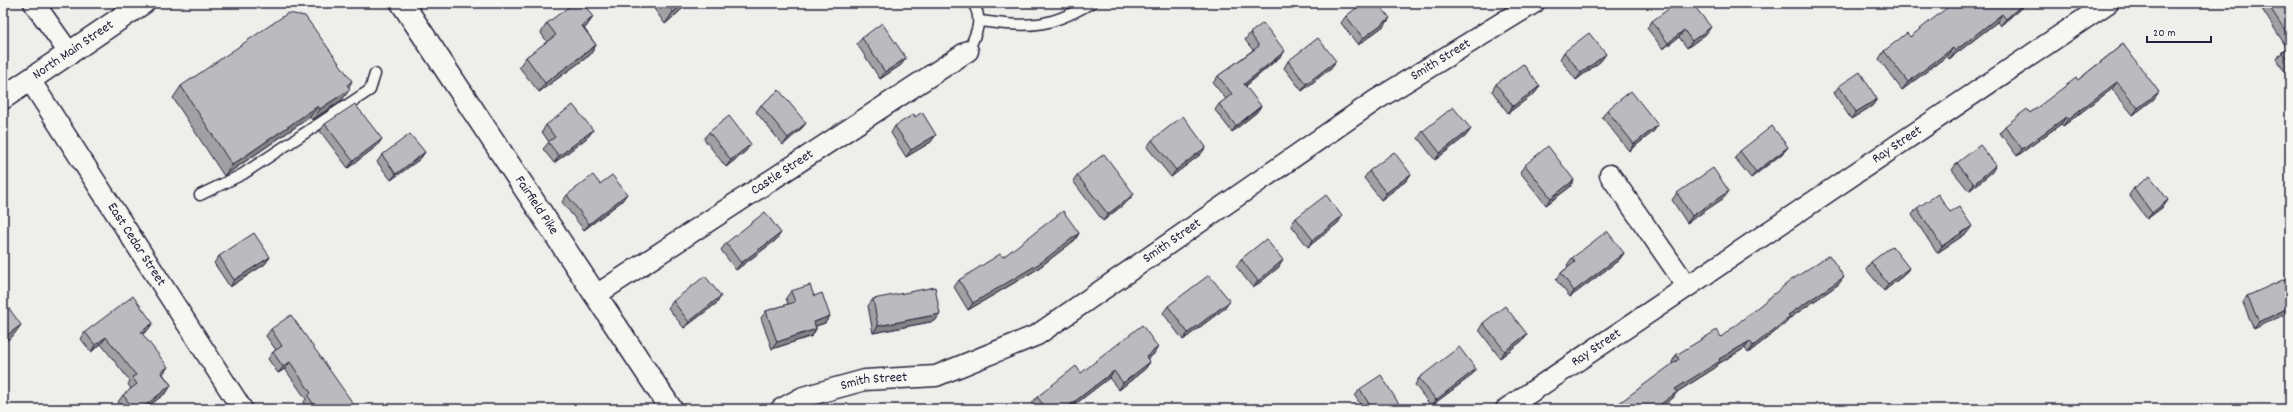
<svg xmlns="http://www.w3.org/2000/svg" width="2293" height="412" font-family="Dekko,sans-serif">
	<rect width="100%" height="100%" fill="#eeeeeb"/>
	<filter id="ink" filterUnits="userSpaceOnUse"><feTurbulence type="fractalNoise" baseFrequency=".025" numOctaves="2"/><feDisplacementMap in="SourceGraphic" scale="8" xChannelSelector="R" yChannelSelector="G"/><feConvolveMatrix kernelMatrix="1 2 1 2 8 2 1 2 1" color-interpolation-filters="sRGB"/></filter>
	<g filter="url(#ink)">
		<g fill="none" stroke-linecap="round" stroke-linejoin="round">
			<g stroke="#22223b" stroke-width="13">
				<g id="lane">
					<path d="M980,21C1028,27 1048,29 1091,3"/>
					<path d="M968,51C976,34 984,20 973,3"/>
					<polyline points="200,195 243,174 370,90 375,74"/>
				</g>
			</g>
			<g stroke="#22223b" stroke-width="23">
				<g id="street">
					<polyline points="34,3 70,54"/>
					<path id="s1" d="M30,80L242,409"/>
					<polyline points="1610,175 1687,286"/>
					<path id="s2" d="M596,295L968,51"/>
					<path id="s3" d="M781,409L803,397L865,380L936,376L1037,335L1376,100L1534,3"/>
					<path id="s4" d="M1506,409L2108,3"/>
				</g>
			</g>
			<g stroke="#22223b" stroke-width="25">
				<g id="secondary">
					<path id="s5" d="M402,3L671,409"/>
				</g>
			</g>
			<g stroke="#22223b" stroke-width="25">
				<g id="primary">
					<path id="s6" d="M3,98L143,3"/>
				</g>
			</g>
			<use href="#lane" stroke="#f6f6f2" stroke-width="10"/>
			<use href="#street" stroke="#f6f6f2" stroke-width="20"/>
			<use href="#secondary" stroke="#f6f6f2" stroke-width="22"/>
			<use href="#primary" stroke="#f6f6f2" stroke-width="22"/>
		</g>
		<g fill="#a1a1a4" stroke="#22223b">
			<polygon points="650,3 689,3 665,24"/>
			<polygon points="1963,3 2027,3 2000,26 1997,22 1949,59 1947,56 1902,90 1879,59 1884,51 1910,37 1958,7"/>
			<polygon points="2258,3 2290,3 2290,73 2287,75 2277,59 2282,52 2287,48"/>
			<polygon points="1346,16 1385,25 1358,45 1341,23"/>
			<polygon points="593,17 586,27 584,28 596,45 590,55 539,92 519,67 526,57 547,42 541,33 547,23"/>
			<polygon points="1652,21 1706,34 1687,48 1679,37 1663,49 1647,28"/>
			<polygon points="1250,33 1285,51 1280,57 1246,86 1257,112 1232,132 1215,110 1219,104 1226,99 1213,83 1218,76 1253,50 1245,40"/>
			<polygon points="862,38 906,58 901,65 880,79 857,44"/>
			<polygon points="2123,44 2154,99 2133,115 2112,89 2063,126 2061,124 2017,156 2000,133 2005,126 2030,113 2078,80"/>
			<polygon points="1564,52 1601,61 1576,80 1560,59"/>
			<polygon points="1288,61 1331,68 1302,91 1284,68"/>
			<polygon points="352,81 349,87 342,100 312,120 310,117 224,176 173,98 181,86"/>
			<polygon points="1496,84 1540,86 1535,93 1508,113 1492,91"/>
			<polygon points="1839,86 1877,99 1872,106 1851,119 1834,93"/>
			<polygon points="761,105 806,123 801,129 783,145 756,112"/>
			<polygon points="1607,110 1658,125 1653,132 1629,151 1602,117"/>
			<polygon points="325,124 377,146 348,168 320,131"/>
			<polygon points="546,125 593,130 588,137 554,163 543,149 549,142 542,132"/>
			<polygon points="895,126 931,142 906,157 891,133"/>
			<polygon points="1423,131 1466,136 1435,160 1418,138"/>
			<polygon points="709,132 746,151 726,167 704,139"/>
			<polygon points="1152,140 1201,154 1171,177 1147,147"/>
			<polygon points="1788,147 1783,153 1751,178 1735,158 1740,151"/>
			<polygon points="425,152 420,159 391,180 377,162 382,155"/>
			<polygon points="1957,163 1992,172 1969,191 1952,170"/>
			<polygon points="1525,165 1574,180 1570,187 1546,205 1520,172"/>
			<polygon points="1369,171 1411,174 1406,181 1381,200 1364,178"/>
			<polygon points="1077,175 1129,200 1103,221 1073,181"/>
			<polygon points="600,184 622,201 584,230 562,202 567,195"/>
			<polygon points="2134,188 2168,200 2163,207 2147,219 2129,195"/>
			<polygon points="1677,193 1724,198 1687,223 1672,200"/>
			<polygon points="1917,208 1950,212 1967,233 1937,253 1912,215"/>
			<polygon points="1342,216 1338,223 1308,247 1291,225 1296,218"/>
			<polygon points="1079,233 1075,240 1036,270 968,310 954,287 959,280 1003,257"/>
			<polygon points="776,240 736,270 721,250 726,243"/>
			<polygon points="1624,253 1619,260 1570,297 1556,280 1561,273 1568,267 1567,265 1572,258"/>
			<polygon points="219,256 270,257 265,264 230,287 214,263"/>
			<polygon points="1241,259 1279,267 1253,288 1236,266"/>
			<polygon points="1871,262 1909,268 1904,275 1884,291 1866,269"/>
			<polygon points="2290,283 2254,329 2243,303 2247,296"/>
			<polygon points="1839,284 1790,318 1785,324 1748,353 1745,348 1718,364 1715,368 1677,392 1672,399 1672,362 1676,355 1721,337"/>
			<polygon points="791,291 814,296 830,316 825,323 816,326 816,329 812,336 772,349 761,318 766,311 788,304 786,298"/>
			<polygon points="873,299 940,314 935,321 873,333 868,306"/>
			<polygon points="673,301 717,303 684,328 668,308"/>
			<polygon points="1230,301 1225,308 1183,340 1163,313 1168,306"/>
			<polygon points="1483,323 1527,334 1522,341 1500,358 1479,330"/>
			<polygon points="271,329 357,409 308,409 303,403 306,399 285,369 278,373 268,359 273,352 276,350 266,336"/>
			<polygon points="148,330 142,334 163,374 171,385 167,392 145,409 124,409 118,402 123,395 131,389 128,384 130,381 101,344 91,352 81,339 85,332"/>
			<polygon points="1154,354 1147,359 1150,362 1145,369 1119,390 1109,378 1069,409 1037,409 1032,403 1037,397 1081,373"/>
			<polygon points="1471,376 1431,406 1415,385 1419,378"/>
			<polygon points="1360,389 1402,409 1363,409 1355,396"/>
		</g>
		<g fill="#838386" stroke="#22223b">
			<polygon points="684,3 689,3 665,24 673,12"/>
			<polygon points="2024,3 2027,3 2000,26 2006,19"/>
			<polygon points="2002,14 1997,22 1949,59 1955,51"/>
			<polygon points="593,17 586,27 575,35 582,26"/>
			<polygon points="1390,18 1385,25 1358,45 1363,38"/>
			<polygon points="1711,27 1706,34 1687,48 1692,41"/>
			<polygon points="1684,30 1679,37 1663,49 1668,43"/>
			<polygon points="596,45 590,55 539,92 545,83"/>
			<polygon points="1953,48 1947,56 1902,90 1908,82"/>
			<polygon points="1285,51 1280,57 1240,90 1244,84"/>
			<polygon points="1606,54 1601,61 1576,80 1581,73"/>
			<polygon points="906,58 901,65 880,79 885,72"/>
			<polygon points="1336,61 1331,68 1302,91 1306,84"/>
			<polygon points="2117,82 2112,89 2063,126 2068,119"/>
			<polygon points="1540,86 1535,93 1508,113 1513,106"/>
			<polygon points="350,89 342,100 312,120 320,109"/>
			<polygon points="2159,92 2154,99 2133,115 2138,108"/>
			<polygon points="1877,99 1872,106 1851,119 1856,112"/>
			<polygon points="318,106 310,117 224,176 232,165"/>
			<polygon points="1261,106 1257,112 1232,132 1236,126"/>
			<polygon points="2066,117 2061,124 2017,156 2022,149"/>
			<polygon points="806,123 801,129 783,145 788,138"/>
			<polygon points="1658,125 1653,132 1629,151 1634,144"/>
			<polygon points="1471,129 1466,136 1435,160 1440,153"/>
			<polygon points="593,130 588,137 554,163 559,156"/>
			<polygon points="936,135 931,142 906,157 911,150"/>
			<polygon points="382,139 377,146 348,168 353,161"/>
			<polygon points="751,144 746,151 726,167 731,160"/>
			<polygon points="1206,147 1201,154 1171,177 1176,170"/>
			<polygon points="1788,147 1783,153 1751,178 1756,172"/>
			<polygon points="425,152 420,159 391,180 396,174"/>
			<polygon points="1996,165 1992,172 1969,191 1974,184"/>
			<polygon points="1411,174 1406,181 1381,200 1386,193"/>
			<polygon points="1574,180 1570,187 1546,205 1551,198"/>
			<polygon points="1729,191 1724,198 1687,223 1692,216"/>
			<polygon points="627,194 622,201 584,230 589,224"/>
			<polygon points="1134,194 1129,200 1103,221 1108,214"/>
			<polygon points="2168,200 2163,207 2147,219 2152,213"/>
			<polygon points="1342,216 1338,223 1308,247 1313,240"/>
			<polygon points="1972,226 1967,233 1937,253 1942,246"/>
			<polygon points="781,233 776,240 736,270 741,263"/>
			<polygon points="1079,233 1075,240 1036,270 968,310 973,303"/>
			<polygon points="1624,253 1619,260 1570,297 1574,291"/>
			<polygon points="270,257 265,264 230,287 234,280"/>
			<polygon points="1283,260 1279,267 1253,288 1258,281"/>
			<polygon points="1909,268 1904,275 1884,291 1888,284"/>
			<polygon points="1844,277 1839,284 1790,318 1785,324 1748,353 1753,346 1788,315"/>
			<polygon points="721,296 717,303 684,328 689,322"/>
			<polygon points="1230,301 1225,308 1183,340 1188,333"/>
			<polygon points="2290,307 2290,312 2254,329 2259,322"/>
			<polygon points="940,314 935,321 873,333 878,326"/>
			<polygon points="830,316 825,323 809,328 814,322"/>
			<polygon points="153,323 148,330 136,339 141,332"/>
			<polygon points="21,325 13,336 3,343 3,338"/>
			<polygon points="816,329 812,336 772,349 777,342"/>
			<polygon points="1527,334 1522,341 1500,358 1505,351"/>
			<polygon points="106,337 101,344 91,352 95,345"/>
			<polygon points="1750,341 1745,348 1718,364 1715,368 1677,392 1672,399 1658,409 1654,409 1675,389 1719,359"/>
			<polygon points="1158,347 1154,354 1141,364 1146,357"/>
			<polygon points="290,362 285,369 278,373 283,367"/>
			<polygon points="1150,362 1145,369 1119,390 1123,383"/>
			<polygon points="168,367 163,374 156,379 161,372"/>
			<polygon points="1476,369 1471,376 1431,406 1436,400"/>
			<polygon points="1114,371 1109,378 1069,409 1065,409"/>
			<polygon points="171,385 167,392 145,409 141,409"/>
		</g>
		<g fill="#bbbbbf" stroke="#22223b">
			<polygon points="574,3 583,3 593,17 582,26 596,45 545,83 526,57 556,35 547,23"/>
			<polygon points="666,3 684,3 673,12"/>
			<polygon points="1363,3 1378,3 1390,18 1363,38 1346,16"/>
			<polygon points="1677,3 1692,3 1711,27 1692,41 1684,30 1668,43 1652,21"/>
			<polygon points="1953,3 1955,3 1958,7 1963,3 2024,3 2006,19 2002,14 1955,51 1953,48 1908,82 1884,51 1907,33 1910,37"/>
			<polygon points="2267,3 2290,3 2290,38"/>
			<polygon points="288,13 305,16 352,81 347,85 350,89 320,109 318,106 232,165 181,86"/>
			<polygon points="882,23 906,58 885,72 862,38"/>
			<polygon points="1263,23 1285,51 1244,84 1261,106 1236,126 1219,104 1232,94 1218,76 1259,46 1250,33"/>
			<polygon points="1589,33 1606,54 1581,73 1564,52"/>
			<polygon points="1318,38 1336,61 1306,84 1288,61"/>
			<polygon points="2123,44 2159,92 2138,108 2117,82 2068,119 2066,117 2022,149 2005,126 2027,109 2030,113 2076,78 2078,80"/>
			<polygon points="2290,47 2290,65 2282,52"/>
			<polygon points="1523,64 1540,86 1513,106 1496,84"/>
			<polygon points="1860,72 1877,99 1856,112 1839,86"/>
			<polygon points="779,90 806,123 788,138 761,105"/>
			<polygon points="1631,91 1658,125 1634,144 1607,110"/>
			<polygon points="355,104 382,139 353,161 325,124"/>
			<polygon points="573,105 593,130 559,156 548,142 555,137 546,125"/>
			<polygon points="1453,107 1471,129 1440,153 1423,131"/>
			<polygon points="922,112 936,135 911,150 895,126 914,114 915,117"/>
			<polygon points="729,116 751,144 731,160 709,132"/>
			<polygon points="1183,116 1206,147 1176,170 1152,140"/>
			<polygon points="1772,126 1788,147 1756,172 1740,151"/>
			<polygon points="410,134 425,152 396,174 382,155"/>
			<polygon points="1980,145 1996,165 1974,184 1957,163"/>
			<polygon points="1548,146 1574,180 1551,198 1525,165"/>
			<polygon points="1394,152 1411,174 1386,193 1369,171"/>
			<polygon points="1104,154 1134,194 1108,214 1077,175"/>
			<polygon points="1713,168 1729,191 1692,216 1677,193"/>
			<polygon points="593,175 600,184 612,175 627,194 589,224 567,195"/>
			<polygon points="2150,176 2168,200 2152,213 2134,188"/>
			<polygon points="1938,194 1950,212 1959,207 1972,226 1942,246 1917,208"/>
			<polygon points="1326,195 1342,216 1313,240 1296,218"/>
			<polygon points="1063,211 1079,233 1040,263 973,303 959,280 1000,254 1003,257"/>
			<polygon points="765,212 781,233 741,263 726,243"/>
			<polygon points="1607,231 1624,253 1574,291 1561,273 1575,262 1572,258"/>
			<polygon points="254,233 270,257 234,280 219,256"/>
			<polygon points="1266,239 1283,260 1258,281 1241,259"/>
			<polygon points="1892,246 1909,268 1888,284 1871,262"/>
			<polygon points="1829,255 1844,277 1788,315 1790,317 1753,346 1750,341 1719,359 1720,361 1675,389 1677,392 1654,409 1611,409 1679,359 1676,355 1717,330 1721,337 1790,281"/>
			<polygon points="1209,275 1230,301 1188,333 1168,306"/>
			<polygon points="705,276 721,296 689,322 673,301"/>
			<polygon points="2287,278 2290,283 2290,307 2259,322 2247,296"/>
			<polygon points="810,285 814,296 822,293 830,316 814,322 816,329 777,342 766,311 795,302 791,291"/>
			<polygon points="935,287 940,314 878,326 873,299"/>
			<polygon points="133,296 153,323 141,332 168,367 161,372 171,385 141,409 134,409 123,395 137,384 132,377 136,375 106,337 95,345 85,332"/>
			<polygon points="3,300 21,325 3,338"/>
			<polygon points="1505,306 1527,334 1505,351 1483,323"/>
			<polygon points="291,315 357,409 317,409 308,396 311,393 290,362 283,367 273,352 282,346 271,329"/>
			<polygon points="1142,325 1158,347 1146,357 1150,362 1123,383 1114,371 1065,409 1047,409 1037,397 1076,366 1081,373"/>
			<polygon points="1459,347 1476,369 1436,400 1419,378"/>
			<polygon points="1381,375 1402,409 1372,409 1360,389"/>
			<polygon points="1603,406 1605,409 1598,409"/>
		</g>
	</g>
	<g text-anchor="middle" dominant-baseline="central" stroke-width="4" stroke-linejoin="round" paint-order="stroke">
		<g font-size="14" fill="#22223b" stroke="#f6f6f2">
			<text stroke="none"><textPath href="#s6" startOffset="85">North Main Street</textPath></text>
			<text stroke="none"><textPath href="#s3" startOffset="758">Smith Street</textPath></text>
			<text stroke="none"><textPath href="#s4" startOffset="472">Ray Street</textPath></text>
			<text stroke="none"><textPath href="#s2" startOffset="223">Castle Street</textPath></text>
			<text stroke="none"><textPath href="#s5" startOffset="243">Fairfield Pike</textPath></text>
			<text stroke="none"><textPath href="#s3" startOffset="434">Smith Street</textPath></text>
			<text stroke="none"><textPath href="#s1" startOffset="196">East Cedar Street</textPath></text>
			<text stroke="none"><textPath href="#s4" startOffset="109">Ray Street</textPath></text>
			<text stroke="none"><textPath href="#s3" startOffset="98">Smith Street</textPath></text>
		</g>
	</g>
	<rect width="2293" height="412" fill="none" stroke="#f6f6f2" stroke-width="16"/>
	<rect x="8" y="8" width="2277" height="396" fill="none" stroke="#22223b" stroke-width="1.5" filter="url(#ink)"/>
	<path d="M2147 36v6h64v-6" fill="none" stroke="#22223b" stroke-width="2"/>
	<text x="2153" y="36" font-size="12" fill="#22223b" stroke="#f6f6f2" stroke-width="3" paint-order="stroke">20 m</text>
</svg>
